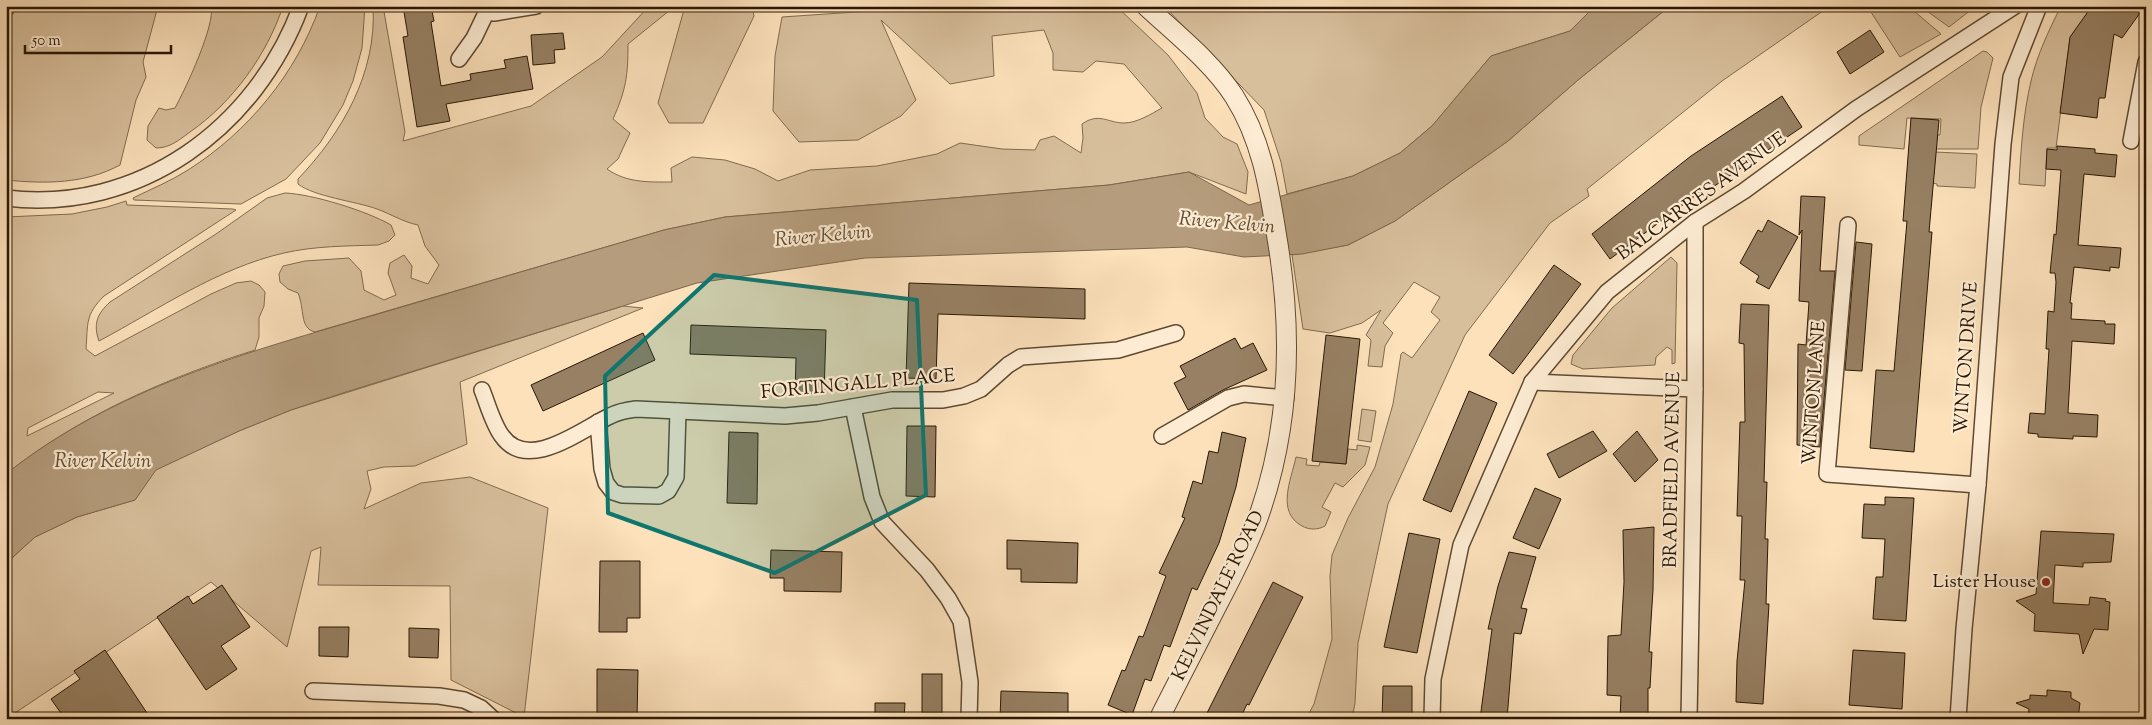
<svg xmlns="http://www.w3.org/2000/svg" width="2152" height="725" font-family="'Sorts Mill Goudy',serif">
	<rect width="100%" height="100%" fill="#fce1bb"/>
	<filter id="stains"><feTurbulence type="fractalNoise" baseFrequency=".004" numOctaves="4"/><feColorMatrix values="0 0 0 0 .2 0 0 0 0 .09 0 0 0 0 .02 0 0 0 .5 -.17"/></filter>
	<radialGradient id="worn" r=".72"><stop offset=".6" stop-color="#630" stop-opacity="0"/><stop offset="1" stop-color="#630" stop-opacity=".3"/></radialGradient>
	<g fill="#d8bf9c" stroke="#816b50" fill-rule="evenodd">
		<path d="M6,6H158L143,62L146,77L136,100L120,165C85,184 45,184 6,180Z"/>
		<path d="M211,6H283C267,55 232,103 190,132C179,140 170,148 156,148L147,140L148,126L159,108L166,110L175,108C185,90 216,24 211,6Z"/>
		<path d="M320,6H365L362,48L353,81L343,105L320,143L286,179L241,204L134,200L133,198C151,189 171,181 188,170C248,132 296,74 320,6Z"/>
		<path d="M373,6H383L405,132L403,141L531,106L602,57L649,6H675L628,44C628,76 626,90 613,119L630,133L618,159L607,169C627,183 648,182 672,182L671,168L692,157L725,160L755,169L778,181L810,170L877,166L937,154L960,143L1002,149L1035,150L1040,140L1054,136L1081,153L1083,138L1082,124C1099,112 1108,123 1124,123C1137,123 1151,114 1162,108L1124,64L1096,61L1083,72L1053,70V53L1044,30L992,36L994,76L950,84L881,20L916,100L901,116L858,140L799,142L773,111L775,56L782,17L944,6H1116L1168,55L1197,93L1205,118L1223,137L1237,144L1248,172L1246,194L1189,172L1109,185L725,217L664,230L315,332C299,328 305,309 298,293L288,289L280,282L279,274L283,266L305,261L349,258L361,271L364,290L384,300L396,295L388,273L390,263L404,255L412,266L411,278L428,284L439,265L425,246L418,225C403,222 391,214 377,209C355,201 315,197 298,184V179C342,133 377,73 373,6Z"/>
		<polygon points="685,6 752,6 754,16 703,123 669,123 658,103"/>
		<polygon points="1164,6 1595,6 1570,31 1491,56 1432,126 1400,153 1353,176 1287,194 1281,162 1264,110"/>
		<polygon points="1670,6 1830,6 1722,81 1587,189 1589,196 1550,223 1465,335 1388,504 1358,643 1355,703 1352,719 1306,719 1314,704 1332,639 1330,576 1332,555 1348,518 1375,467 1393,404 1401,354 1403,352 1412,358 1440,320 1431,312 1440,297 1414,282 1383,323 1393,333 1385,346 1382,367 1368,366 1371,340 1366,335 1381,310 1362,323 1330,333 1303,329 1292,255 1348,245 1395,221 1508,141 1578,80"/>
		<polygon points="1867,6 1900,6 1914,11 1941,34 1900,57"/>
		<polygon points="1920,6 1976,6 1949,27"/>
		<path d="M2061,6H2093L2070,38L2056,148H2047L2045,186L2019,184C2021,149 2023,115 2031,81C2037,55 2049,30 2061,6Z"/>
		<polygon points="1983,51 1987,52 1993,58 1981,107 1978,149 1935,149 1936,135 1940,135 1941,119 1907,118 1904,149 1859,145 1859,136"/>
		<polygon points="1935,152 1977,154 1975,188 1937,186 1937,184 1933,183"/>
		<path d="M285,193C312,194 367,211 391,225L395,235L389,241L378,245C347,246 314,246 284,253C218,268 159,309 99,341C93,324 97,314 110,302L216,234L267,198Z"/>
		<path d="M126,201L127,205L233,209L236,210L104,296C85,315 88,323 86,349L95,356L211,294L236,283L251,281L259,285L265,292L264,306L259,318V337L255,350C166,378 79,416 6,474V217L72,214L107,207ZM98,392L114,393L27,436L28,428Z"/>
		<polygon points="1671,257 1677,263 1675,363 1672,364 1672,350 1667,347 1656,357 1655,365 1583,369 1571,364 1573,355 1612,308"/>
		<polygon points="623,306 643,308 460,382 467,444 415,466 384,467 367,471 371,489 364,509 421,483 470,477 548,508 524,717 451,680 450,586 318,585 321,547 311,551 287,647 211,582 6,719 6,566 14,556 35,537 77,517 135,500 155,470 239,431 291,410"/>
		<polygon points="1362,409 1376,411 1371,442 1358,440"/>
		<path d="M1357,445L1370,447L1365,465L1343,487L1335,483L1322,507L1331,512L1325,526C1318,530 1309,530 1302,526C1276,512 1291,480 1296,457L1307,459L1306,465L1319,466L1320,462L1346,464L1348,449L1357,450Z"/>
	</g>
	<path fill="#b59c7c" stroke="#7d674c" d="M1595,6H1670L1578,80L1508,141L1395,221L1348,245L1302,254L1244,257L1187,247L865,258L697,283L346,392L291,410L239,431L156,470L135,500L77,517L35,537L14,556L6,566V474C114,388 248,352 378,314C473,286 568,258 664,230L725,217L1109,185L1189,172L1249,205L1353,176L1400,153L1432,126L1491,56L1570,31Z"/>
	<g fill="#978063" stroke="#2a1703">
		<polygon points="403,6 431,6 434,21 431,22 441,86 471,80 470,74 506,68 504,60 527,56 533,89 446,104 450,121 417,127 403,37 408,36"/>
		<polygon points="2092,6 2145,6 2122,38 2114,34 2105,98 2099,98 2097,118 2060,113 2070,37"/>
		<polygon points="1870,30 1884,52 1850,74 1837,52"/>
		<polygon points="563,33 565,49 554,50 555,63 533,65 531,35"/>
		<polygon points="1782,96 1802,127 1713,187 1711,184 1610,259 1592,234 1691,156"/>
		<polygon points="1911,118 1939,120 1929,232 1932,232 1914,452 1870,448 1876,370 1894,371 1907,221 1903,221"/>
		<polygon points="2057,146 2095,149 2095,153 2117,155 2115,177 2084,174 2078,245 2121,248 2119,268 2110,267 2110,271 2074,267 2070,303 2072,303 2071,319 2105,321 2105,324 2115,324 2114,344 2072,341 2068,413 2098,415 2097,437 2073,436 2073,439 2038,437 2038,434 2028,433 2030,413 2045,414 2049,349 2046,349 2048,311 2054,312 2056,282 2055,273 2050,273 2054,234 2056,235 2061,170 2046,169 2047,149 2057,150"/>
		<polygon points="1801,196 1825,197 1820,271 1835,271 1820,447 1797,445 1798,344 1806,345 1809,302 1799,301 1802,230 1799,235"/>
		<polygon points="1768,220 1798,237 1769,289 1756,282 1759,276 1740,263 1758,230 1762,232"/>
		<polygon points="1856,242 1872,244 1862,371 1845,370"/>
		<polygon points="1554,265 1581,284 1513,374 1489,355"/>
		<polygon points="909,283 1085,289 1085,319 938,314 936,379 906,378"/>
		<polygon points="1741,304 1769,305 1764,482 1767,482 1765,539 1768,539 1766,604 1769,604 1763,704 1736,702 1737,661 1745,580 1740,580 1742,516 1737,516 1740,422 1745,422 1744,344 1739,343"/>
		<polygon points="691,325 826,330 824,394 795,393 796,358 690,354"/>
		<polygon points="643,333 655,360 543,411 531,385"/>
		<polygon points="1326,335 1360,339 1346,464 1312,461"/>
		<polygon points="1235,338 1241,349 1253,343 1267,370 1223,390 1188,410 1174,383 1186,377 1180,366"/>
		<polygon points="1469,391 1497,403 1451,512 1423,500"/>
		<polygon points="907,426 936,426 935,497 906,496"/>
		<polygon points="1593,431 1607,451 1559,478 1547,454"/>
		<polygon points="1637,431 1658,460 1635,482 1613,454"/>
		<polygon points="729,432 758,433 757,504 727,503"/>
		<polygon points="1222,432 1246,438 1236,487 1219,543 1197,590 1192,588 1170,647 1164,645 1151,681 1145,679 1132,715 1108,705 1122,670 1125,671 1139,636 1143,637 1166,576 1159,573 1185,518 1182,517 1193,481 1202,484 1209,451 1218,453"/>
		<polygon points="1535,488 1561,499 1539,549 1513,538"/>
		<polygon points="1885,497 1914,498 1906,621 1873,619 1876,577 1883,577 1885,539 1862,538 1864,504 1885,505"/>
		<polygon points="1654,527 1653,590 1649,652 1652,652 1650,688 1648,688 1648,719 1620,719 1621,696 1607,695 1608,636 1621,635 1624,582 1623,530"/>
		<polygon points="2041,531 2114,534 2111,562 2083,563 2083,567 2055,565 2053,603 2089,605 2090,597 2106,599 2105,601 2110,602 2108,630 2094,629 2083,654 2079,634 2034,631 2035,614 2016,601 2036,594"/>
		<polygon points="1409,533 1440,539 1417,653 1384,647"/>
		<polygon points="1007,540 1078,543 1077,583 1021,582 1021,569 1007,569"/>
		<polygon points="771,550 842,552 841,592 784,591 784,578 770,578"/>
		<polygon points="1509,552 1536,557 1521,608 1527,609 1521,634 1514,633 1507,719 1480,719 1492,629 1488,629 1498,586"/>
		<polygon points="600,561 640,561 640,618 627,618 627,632 599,632"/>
		<polygon points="1273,582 1303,597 1249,705 1247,704 1240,719 1204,719"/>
		<polygon points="222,585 250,627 221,646 237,669 206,690 157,617 188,596 193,604"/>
		<polygon points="319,627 349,627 348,657 319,656"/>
		<polygon points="409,628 439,629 438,658 409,657"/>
		<polygon points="105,650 151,719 65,719 51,699 80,679 74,671"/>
		<polygon points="1853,650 1905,653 1902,709 1849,705"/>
		<polygon points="597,669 638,670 637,719 597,719"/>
		<rect x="922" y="674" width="20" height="39"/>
		<polygon points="1383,686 1412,686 1412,719 1382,719"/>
		<polygon points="2047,690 2071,692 2071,698 2080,703 2078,719 2028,719 2029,709 2016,703 2030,699 2030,695 2047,696"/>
		<polygon points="1001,691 1068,693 1068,719 1000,719"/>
		<polygon points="875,703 905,703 904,719 875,719"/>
	</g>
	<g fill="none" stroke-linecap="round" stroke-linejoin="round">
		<g stroke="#5e4a31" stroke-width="18">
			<g id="minor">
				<polyline points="483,6 488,12 494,13 536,6"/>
				<polyline points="6,9 7,7"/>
				<polyline points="459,59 474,38 487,11"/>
				<polyline points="2131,141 2146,62"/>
				<path d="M6,198C139,214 256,128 301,6"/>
				<polyline points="1848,225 1827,474 1978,485"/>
				<polyline points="1532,382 1695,389"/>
				<path d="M482,390C488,405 493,424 502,436C528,473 582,429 610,416C618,412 627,410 636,409L785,416L818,413L892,400H943L964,396L981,389L1008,365L1021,357L1118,350L1176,333"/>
				<polyline points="853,407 872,497 882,522 927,570 948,598 961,621 970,682 969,719"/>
				<polyline points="598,422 602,469 606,483 613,492 622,495 659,496 668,491 676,477 678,411"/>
				<polyline points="1162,436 1228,398 1244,394 1286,398"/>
				<polyline points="313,691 439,696 464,700 481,708 493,719"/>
				<polyline points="1432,719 1433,679 1461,545 1532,382 1607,292 1695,222 1744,191 1856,109 2015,6"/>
				<polyline points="1689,719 1695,389 1695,222"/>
				<polyline points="1958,719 1964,629 1978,485 2003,144 2011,77 2039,6"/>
			</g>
		</g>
		<g stroke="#5e4a31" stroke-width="21">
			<path id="tertiary" d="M1146,6C1176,34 1212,62 1234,96C1262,140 1269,188 1277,238C1293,333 1291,426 1258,518C1248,546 1234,573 1220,600C1200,639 1179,679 1159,719"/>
		</g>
		<use href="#minor" stroke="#fdecd3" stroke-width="15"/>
		<use href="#tertiary" stroke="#fdecd3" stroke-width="19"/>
	</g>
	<path fill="#0f766e" fill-opacity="0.2" stroke="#0f766e" stroke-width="4" stroke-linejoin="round" d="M714,275L917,300L926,495L775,573L608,513L605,376Z"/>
	<circle fill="#8f2418" stroke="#fdecd3" stroke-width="2" cx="2046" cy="582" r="5"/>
	<g text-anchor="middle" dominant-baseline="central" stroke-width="4.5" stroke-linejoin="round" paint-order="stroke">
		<g font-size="19" fill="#2a1703" stroke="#fdecd3">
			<text transform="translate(1702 197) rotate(-36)">BALCARRES AVENUE</text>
			<text transform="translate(1967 358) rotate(-86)">WINTON DRIVE</text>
			<text transform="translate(858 385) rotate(-5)">FORTINGALL PLACE</text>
			<text transform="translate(1815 393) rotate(-86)">WINTON LANE</text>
			<text transform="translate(1673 470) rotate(-89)">BRADFIELD AVENUE</text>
			<text transform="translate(1219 596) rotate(-64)">KELVINDALE ROAD</text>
		</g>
		<g font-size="19" fill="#2a1703" stroke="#fdecd3" text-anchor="end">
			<text x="2036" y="582">Lister House</text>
		</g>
		<g font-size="20" font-style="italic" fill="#624c33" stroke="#fdecd3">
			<text transform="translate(1227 224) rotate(5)">River Kelvin</text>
			<text transform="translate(823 237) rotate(-5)">River Kelvin</text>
			<text x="103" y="462">River Kelvin</text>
		</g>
	</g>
	<rect width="2152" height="725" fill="none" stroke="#fce1bb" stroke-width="25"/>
	<rect x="8" y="8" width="2137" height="710" fill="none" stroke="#2a1703" stroke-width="2.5"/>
	<rect x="12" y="12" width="2127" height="700" fill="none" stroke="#2a1703"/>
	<path d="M25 45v8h146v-8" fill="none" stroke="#2a1703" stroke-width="2.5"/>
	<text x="32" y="45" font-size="15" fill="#2a1703" stroke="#fdecd3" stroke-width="4" paint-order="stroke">50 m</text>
	<rect width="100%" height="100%" filter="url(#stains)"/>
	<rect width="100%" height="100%" fill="url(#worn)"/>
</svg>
